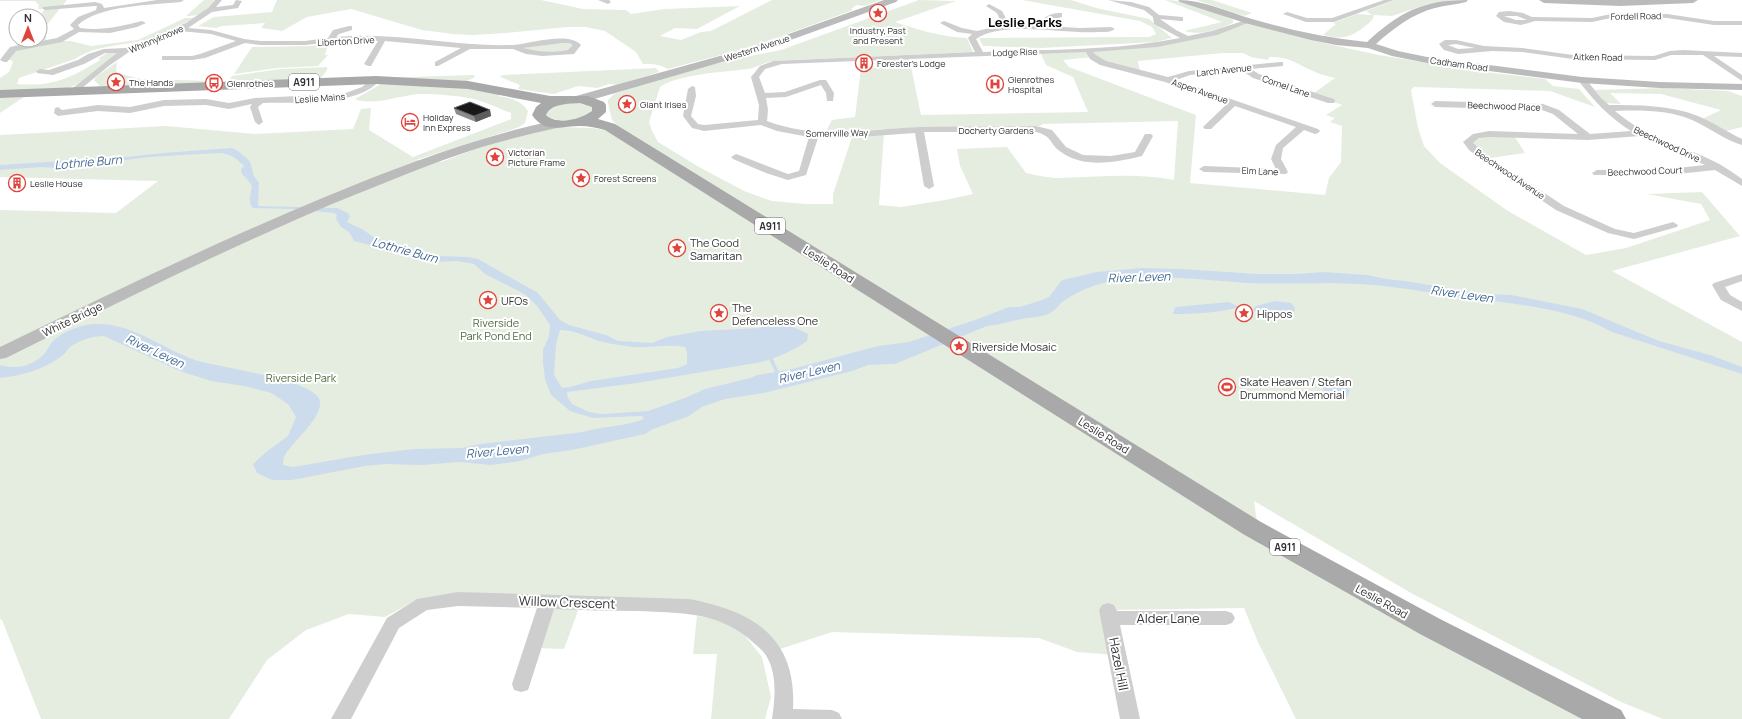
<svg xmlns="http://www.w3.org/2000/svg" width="1742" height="719" font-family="Manrope,sans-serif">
	<rect width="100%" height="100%" fill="#fff"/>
	<g fill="#e5ede0" fill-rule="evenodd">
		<path d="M0,0H67L46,26V41H71L91,46L138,40L185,18H195C178,26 159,36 141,41C118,46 94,46 75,59L19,78L17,84C52,87 71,78 100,60L99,58L107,53L123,50L76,85L62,90L0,92V78L9,72L13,62L11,60H4L20,40H40L39,16L45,9H38L39,5L35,1H0Z"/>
		<path d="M204,0H214C205,12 202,16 186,16Z"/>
		<path d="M277,0H541L583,9L626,10L631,14L665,9L740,6L697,29L675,28L660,36L681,40L701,32L711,31L772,0H881L864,6L857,5L851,9L853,10L751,47L668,69C657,64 656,64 643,64L636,52L605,31L586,27H568L506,33L472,35L453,34L422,30L351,9L307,17L282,31L261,28L265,23L222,26L216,28L198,26L214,17L272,12Z"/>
		<path d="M919,0L956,1L895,22C919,30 941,37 967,38L973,52L771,61C764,63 755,68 748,69C725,72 678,74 660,87L649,122L652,131L658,142L699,167L744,191L772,201L805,204H833V194L853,134L884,132L879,205L901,207L945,200L973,194L960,166L957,149L1007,147L1026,173C1035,175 1045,177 1054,178C1094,178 1134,172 1174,180L1178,121L1043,124L1040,126L920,127L825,133L832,120L855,117L861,68H877L879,58L909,57L921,115L1088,112L1073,77L1046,65L1040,52L1088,50L1190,40L1207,37L1248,23L1328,44L1379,55L1476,71L1545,79L1553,86L1579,89L1595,107L1550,91L1414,87L1411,90L1418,128L1424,146L1440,163L1508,211L1586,255L1626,248L1710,220L1701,204L1647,194L1702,192L1740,236L1612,271L1742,342V719H1663L1621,702L1411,593L1254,501L1260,544L1589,719H1296L1258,642L1244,608L1109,610L1117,655L1077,652L1039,638L832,632L774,651L706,609L418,599L385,617L349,614L306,630L267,660L229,719H41L2,620L0,619V210L116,213L158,181L0,177V135L166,126L255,134L353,129L361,109L371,108L369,130L413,157L511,119V113C500,109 489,103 477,100C465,96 435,94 422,94C402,94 373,107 355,99L381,84L468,88L502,94L498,96C510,98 521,100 528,111L525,123L517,128L416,160L441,162L492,143L537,131L561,127L593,128L614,132L620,128L612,120L608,103V100L614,94L665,76L735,59L781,50ZM1223,53H1243L1251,57L1268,60L1269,57C1288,56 1295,63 1311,70C1318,74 1327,76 1335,78L1314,93L1329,97L1331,101L1342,105L1326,115L1335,118L1330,122L1342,126L1341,162L1329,178L1325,195L1190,183L1196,115L1069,67L1063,60L1093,57L1103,63L1140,72L1138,61Z"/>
		<polygon points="1022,0 1071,0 1096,8 1149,19 1172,38 1155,42 1041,48 983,46 979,38 1134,37 1149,37 1156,34 1152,27 1140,21"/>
		<path d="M1165,0C1188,0 1212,11 1233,20V23C1215,30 1204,36 1184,31L1222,22Z"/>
		<polygon points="1196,0 1212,0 1252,13 1244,16"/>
		<path d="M1395,0H1453L1425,5L1392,16L1374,15C1373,21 1369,23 1364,27C1348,39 1342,39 1323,35L1336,24L1333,23L1357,14L1372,15L1366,11Z"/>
		<polygon points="562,41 577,45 563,54 517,49"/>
		<polygon points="328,44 325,55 328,55 318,66 278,68 234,74 252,47 311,46"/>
		<polygon points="117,62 116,70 117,73 141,79 213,81 211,84 100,86 94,80 97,76"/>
		<polygon points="327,67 327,70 321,78 234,82 235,79 230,79 232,76 281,69"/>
		<polygon points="656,68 659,72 618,85 609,84 597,88 578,86 554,94 518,89 520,85 500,77 502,75"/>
		<polygon points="474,75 475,77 463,83 377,78"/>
		<polygon points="1664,88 1728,91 1742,96 1742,127 1723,132 1702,119 1721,110 1661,94 1610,93 1621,104 1605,103 1594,90"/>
		<polygon points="24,97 0,113 0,98"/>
		<path d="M578,102L592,105L593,110C585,121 557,125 546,115L547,110L558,105Z"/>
		<polygon points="1492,136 1515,137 1525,153 1490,158 1477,148 1473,143 1481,137"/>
		<polygon points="551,607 579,608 564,649 535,648"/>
		<polygon points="697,616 721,620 742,632 762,657 771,697 765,719 711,719 717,654 693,654"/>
	</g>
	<g fill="#cddcec" fill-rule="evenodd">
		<path d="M232,148C237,150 247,157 250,162C254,170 250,174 259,182L258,206L337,208L348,213L350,217L347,222L362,229L375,238L424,253L435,256L468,257L478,259L538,293L560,320L569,325L606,335L618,341L652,343L667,337L700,331L759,328L770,325H789L808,334L807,341C793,351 778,357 762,362L637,383L567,392L568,398L572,404L589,412L601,414L648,411L685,398L705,389L750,378L758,375L792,369L878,346L909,342L978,319L1009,307H1020L1039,301L1049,297L1062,280L1097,272L1142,268L1181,269L1257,274H1296L1324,272L1367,275L1386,279L1405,281L1485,294L1511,295L1582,309L1659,341L1710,355L1742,367V374L1612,332C1572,309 1523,305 1478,299C1443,295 1408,288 1373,285C1331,281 1289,285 1247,283C1199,280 1148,272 1100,284C1088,287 1074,294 1065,300C1059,304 1056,310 1050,313C1041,318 1031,317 1022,319C1010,321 1000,325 987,326L895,364L868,365L852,371L764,393L725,399L702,407L687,417L653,429L645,434L572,450L543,454L520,461L491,465L460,462L422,465L386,464L365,466L292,480H272L257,473L253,464L266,452L288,436L296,417L288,404L271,393L244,386L211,381L180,371L104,336C92,336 79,340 69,348C67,350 66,353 63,355C45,369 22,376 0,378V365C16,370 33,366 44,354C48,350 49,345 53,341C63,331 80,325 94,324C130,322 159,346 190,358C201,363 214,364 226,367C243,371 316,382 320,401C323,418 291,443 284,457C283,459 283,463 283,465L293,467L363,455L414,449L462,448L481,444L583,432C603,426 624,427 644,419L642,416L593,418L570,411L551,395L545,379L543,363V350L549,336L550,325L538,307L526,295L485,274L474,264L457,261L434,262L412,255L386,252L385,249L354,241L349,232L341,227L336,219L337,215L334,213L293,209L253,208C247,202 251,193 252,186L247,179L242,174L241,169L244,166C236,158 229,153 218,153L149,157L80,166L66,165L55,168L41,167L0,170V165L62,161L80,162L163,153ZM560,330C574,330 585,336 599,341C607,343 617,345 626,346C646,350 666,343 685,347L687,352V364L678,368L591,381L570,387L562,388L554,375L556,345Z"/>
		<polygon points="1275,301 1291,303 1295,308 1294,312 1276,313 1252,311 1256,306"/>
		<path d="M1229,302L1239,307C1218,313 1196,314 1173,314L1175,307Z"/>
		<path d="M1330,383L1345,386L1350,390L1347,397C1336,399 1329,398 1322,388Z"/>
	</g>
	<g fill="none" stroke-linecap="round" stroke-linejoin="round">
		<polyline stroke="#cddcec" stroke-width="3.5" points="771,359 777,372"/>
		<g fill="#cecece" fill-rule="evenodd">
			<path d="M157,0H184L181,2C152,5 99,5 78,25L80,28C103,31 121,26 142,21L146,23L137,27L110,33L79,32L62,42L16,51L7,62H4L0,60L10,47L57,38L74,29L70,25L78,17L96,10L97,6H95L45,10L43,9V7L95,2L102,4L104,8Z"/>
			<path d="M215,0H222L216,7L233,5L236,0L242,1L238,8L212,12L188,28L211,30L244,39L261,41H305L328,38L333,30L349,26H352V30L339,34L336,37C395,31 454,47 513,45C530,44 568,31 581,45L574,54L542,56L526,54L513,49H470L438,66H435V62L461,48L385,41L371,66H368L364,64L378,41H342L305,45H261L245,43L205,58L192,60H162V56H192L200,54L236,41L211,34L180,31L129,52L110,65L76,93H70L69,91L117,53H105L84,64L53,75L37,73L36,71L40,69L49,70L78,60L88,54L104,49L125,48L186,23L208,8ZM562,43H569L573,45L568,50C554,53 537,52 523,48Z"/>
			<polygon points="598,0 609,0 611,2 608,4"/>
			<path d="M1108,0L1131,2L1149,7L1159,15L1183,17V21H1180L1160,19L1176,30L1188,36L1212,31L1249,19L1253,21L1217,35L1157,47L1093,52L1096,55L1106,61L1168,77L1189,71L1280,62H1283V66L1251,69L1259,74L1334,99L1335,101L1334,103H1328L1253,78L1241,70L1190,75L1176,80L1318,129L1320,131L1318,133L1315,134L1304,130L1283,148L1281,159L1288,172L1286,174L1204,172L1199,169L1204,166L1276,169L1271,159L1276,145L1296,127L1235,106L1211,129H1205L1203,127L1205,125L1227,104L1165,82L1100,65L1090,59L1086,52L782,64L765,69L759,77L765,93L785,92L820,80H826L834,93L833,101H827L826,93L821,85L786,97L766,98L768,110L767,121C817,140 868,129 920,127C959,126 997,127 1036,126L1052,130L1066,147L1083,155L1111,156L1135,152L1145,134H1151L1153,136L1142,156C1117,162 1084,169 1061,152C1049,144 1053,136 1036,132H924L934,186L929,189L924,186L915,133L859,137L818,138L806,175L788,180L766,173L733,159L731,157L736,154L739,155L788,174L799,171L809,137L777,131L761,125L704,131L692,128L683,116L688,89L692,86L695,87L696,96L691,116L698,124L704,125L758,120L759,105L751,77L760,66L773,61L975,52L968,38L972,34L957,32L940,23L944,21L962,28L977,31L1002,25L997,13L986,6L989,4L1002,11L1009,24L1036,26C1043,18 1050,12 1062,13V17L1050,20L1044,26L1080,28L1111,27L1115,29C1110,33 1103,32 1097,32C1064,34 1002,20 976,39L983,52C1048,49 1116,51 1180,38L1154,24L1153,17L1144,10Z"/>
			<polygon points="1384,0 1394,0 1334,22 1306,22 1283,14 1287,12 1307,18 1332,18"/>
			<path d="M1509,11L1523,13L1532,17L1592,18L1616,13L1667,14L1714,21H1742V25H1714L1667,18L1616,17L1592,22L1535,21L1521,25L1504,22L1496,16L1499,12ZM1504,16H1517L1527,20H1516Z"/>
			<path d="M1445,40H1456L1484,46L1523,48L1573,55L1654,56L1670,51L1683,50L1742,53V57L1714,56L1742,75V81L1703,55H1671L1655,60L1573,59L1523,52L1492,51L1458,54L1444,50L1439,44ZM1456,44L1475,48L1458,49L1448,45Z"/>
			<path d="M373,78H379L380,80C358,107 296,102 263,103L258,107L263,122L259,125L255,122L250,107L252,104L229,109L206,105L164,106L130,113L98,111L58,116L54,113L55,108L58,107L62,110L98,105L130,107L164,100L206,99L229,103L255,98L343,94L362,87Z"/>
			<path d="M1579,78H1585L1601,98L1609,105C1639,105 1670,105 1698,116C1713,122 1727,132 1742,139V145C1724,140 1709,127 1692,120C1668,110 1641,110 1615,111C1646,138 1686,146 1721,165C1728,169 1735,174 1742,179V186L1715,170L1668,175H1594L1592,173L1597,170L1668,169L1705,165L1640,136L1588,140L1489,137L1479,138L1473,143L1489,157L1564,206L1615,229L1634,233L1673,222L1678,225L1677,227L1634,239L1608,233L1556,210L1483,161L1469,150L1463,142L1473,134L1489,131L1578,134L1553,114L1542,110L1435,107L1431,104L1435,101L1543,104L1559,110L1590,134L1631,131C1610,118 1593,100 1578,80Z"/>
			<polygon points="1742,274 1742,281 1725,287 1730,295 1742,302 1742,311 1721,300 1712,285 1714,283"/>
			<path d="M458,592L689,599C753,611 797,637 793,709L832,710L839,713L842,719H772C775,700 777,676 768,659C766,654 761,649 756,645C721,611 682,613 637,611C609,611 582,610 554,609L530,684L528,690L521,692L514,690L512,684L537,608L458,606L427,610L399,628L351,719H331L387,618L417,599Z"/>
			<polygon points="1108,603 1114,605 1117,611 1226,611 1232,613 1235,618 1232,623 1226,625 1120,625 1140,719 1120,719 1099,610 1102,605"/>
		</g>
		<g fill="#bbb" fill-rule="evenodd">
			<polygon points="884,0 898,0 896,2 760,51 584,102 576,102 574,99 576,96 752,47"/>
			<path d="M1178,0C1204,0 1228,12 1252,19C1290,30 1328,38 1367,42C1400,12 1422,0 1468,0L1466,2C1456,5 1445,5 1435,8C1412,14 1394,28 1376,44L1398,51L1427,57L1582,77L1659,82L1742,84V90L1659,88L1582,83L1427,63L1392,56L1368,48L1336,45L1311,40L1245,23L1180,2Z"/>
			<polygon points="1539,0 1698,0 1693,3 1620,6 1544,3"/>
			<path d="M557,120L561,121L563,124L561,127C535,133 508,139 482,147C431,163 382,184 332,204C222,251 114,304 6,358L0,359V347C107,295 214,243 325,197C400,166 476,137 557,120Z"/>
		</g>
		<path fill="#a9a9a9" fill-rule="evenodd" d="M376,76L468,81L550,96H588L604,102L606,105V112L598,119L615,124L1261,522L1440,619L1621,710L1626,719H1582L1420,634L1243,534L605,130C597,128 589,126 580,126C562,126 545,134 532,115L536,107L541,103L468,89L376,84L0,98V90ZM580,103L592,107V111C581,119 557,126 546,115C551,103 569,104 580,103Z"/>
	</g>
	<polygon fill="#8c8c8c" points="454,108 490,110 491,116 476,122 456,114"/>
	<polygon fill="#5d5d5d" points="490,110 491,116 476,122 474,116"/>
	<polygon fill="#181818" stroke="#5d5d5d" points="470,102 490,110 474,116 454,108"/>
	<defs>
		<g id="sight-ring" transform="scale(0.9)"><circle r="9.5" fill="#fff" stroke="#df453c" stroke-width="1.5"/><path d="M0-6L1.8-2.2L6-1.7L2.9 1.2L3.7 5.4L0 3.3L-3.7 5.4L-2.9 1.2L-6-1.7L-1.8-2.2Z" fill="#df453c"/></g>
		<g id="building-ring" transform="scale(0.9)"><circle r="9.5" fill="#fff" stroke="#df453c" stroke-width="1.5"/><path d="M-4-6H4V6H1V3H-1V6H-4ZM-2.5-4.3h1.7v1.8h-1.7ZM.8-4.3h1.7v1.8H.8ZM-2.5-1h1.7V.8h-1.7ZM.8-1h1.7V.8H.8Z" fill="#df453c"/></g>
		<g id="bus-ring" transform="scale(0.9)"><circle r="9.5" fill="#fff" stroke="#df453c" stroke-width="1.5"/><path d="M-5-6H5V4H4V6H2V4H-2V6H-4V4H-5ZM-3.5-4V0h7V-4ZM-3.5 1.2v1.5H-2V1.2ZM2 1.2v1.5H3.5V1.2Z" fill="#df453c"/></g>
		<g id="hospital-ring" transform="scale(0.9)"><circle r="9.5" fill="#fff" stroke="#df453c" stroke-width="1.5"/><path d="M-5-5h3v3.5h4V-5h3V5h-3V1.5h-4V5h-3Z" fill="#df453c"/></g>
		<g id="hotel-ring" transform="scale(0.9)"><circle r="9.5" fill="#fff" stroke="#df453c" stroke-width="1.5"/><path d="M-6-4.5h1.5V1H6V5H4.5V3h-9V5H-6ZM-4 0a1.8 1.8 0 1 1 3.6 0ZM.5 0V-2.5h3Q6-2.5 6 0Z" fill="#df453c"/></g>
		<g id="stadium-ring" transform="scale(0.9)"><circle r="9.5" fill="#fff" stroke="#df453c" stroke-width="1.5"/><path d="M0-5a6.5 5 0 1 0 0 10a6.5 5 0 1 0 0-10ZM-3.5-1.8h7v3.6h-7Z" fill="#df453c"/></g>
	</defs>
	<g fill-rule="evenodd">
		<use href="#sight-ring" x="878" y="13"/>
		<use href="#building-ring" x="864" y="63"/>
		<use href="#sight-ring" x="116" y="82"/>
		<use href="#bus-ring" x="214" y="83"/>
		<use href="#hospital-ring" x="995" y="84"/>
		<use href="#sight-ring" x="627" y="104"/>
		<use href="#hotel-ring" x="410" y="122"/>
		<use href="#sight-ring" x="495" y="157"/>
		<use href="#sight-ring" x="581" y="178"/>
		<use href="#building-ring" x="17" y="183"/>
		<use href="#sight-ring" x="677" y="248"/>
		<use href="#sight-ring" x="488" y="300"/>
		<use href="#sight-ring" x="719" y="313"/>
		<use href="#sight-ring" x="1244" y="313"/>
		<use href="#sight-ring" x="959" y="346"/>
		<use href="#stadium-ring" x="1227" y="387"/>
	</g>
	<g text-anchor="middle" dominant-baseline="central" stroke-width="4" stroke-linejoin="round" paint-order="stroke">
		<g font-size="9" fill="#313131" stroke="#fff">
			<text transform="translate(1636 16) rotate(-1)">Fordell Road</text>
			<text transform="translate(156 39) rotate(-23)">Whinnyknowe</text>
			<text transform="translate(346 41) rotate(-3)">Liberton Drive</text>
			<text transform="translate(757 48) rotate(-18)">Western Avenue</text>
			<text transform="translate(1015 52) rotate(-2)">Lodge Rise</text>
			<text transform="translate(1598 57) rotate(1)">Aitken Road</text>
			<text transform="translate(1459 64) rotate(8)">Cadham Road</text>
			<text transform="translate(1224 70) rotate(-6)">Larch Avenue</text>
			<text transform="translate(1286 86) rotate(19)">Cornel Lane</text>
			<text transform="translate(1200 91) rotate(19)">Aspen Avenue</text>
			<text transform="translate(320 98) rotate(-4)">Leslie Mains</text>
			<text transform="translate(1504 106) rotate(2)">Beechwood Place</text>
			<text x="996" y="130">Docherty Gardens</text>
			<text transform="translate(837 133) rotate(-1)">Somerville Way</text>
			<text transform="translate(1667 144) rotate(25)">Beechwood Drive</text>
			<text transform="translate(1260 171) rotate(2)">Elm Lane</text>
			<text transform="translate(1645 171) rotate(-2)">Beechwood Court</text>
			<text transform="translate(1510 174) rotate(34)">Beechwood Avenue</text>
		</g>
		<g font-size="9" fill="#313131" stroke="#fff" text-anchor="start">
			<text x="878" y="30" text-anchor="middle">Industry, Past<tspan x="878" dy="10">and Present</tspan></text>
			<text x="877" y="63">Forester's Lodge</text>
			<text x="1008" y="79">Glenrothes<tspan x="1008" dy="10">Hospital</tspan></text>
			<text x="129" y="82">The Hands</text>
			<text x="227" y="83">Glenrothes</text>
			<text x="640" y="104">Giant Irises</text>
			<text x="423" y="117">Holiday<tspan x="423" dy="10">Inn Express</tspan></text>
			<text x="508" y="152">Victorian<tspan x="508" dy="10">Picture Frame</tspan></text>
			<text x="594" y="178">Forest Screens</text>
			<text x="30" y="183">Leslie House</text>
		</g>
		<g fill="#fff" stroke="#6f6f6f" stroke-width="1">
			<rect x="289" y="74" width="30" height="16" rx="3"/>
			<rect x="755" y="218" width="30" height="16" rx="3"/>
			<rect x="1270" y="539" width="30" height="16" rx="3"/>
		</g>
		<g font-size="10" font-weight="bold" fill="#313131">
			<text x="304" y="82">A911</text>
			<text x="770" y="226">A911</text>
			<text x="1285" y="547">A911</text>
		</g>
		<g font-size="11" fill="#313131" stroke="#fff" text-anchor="start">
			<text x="690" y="242">The Good<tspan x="690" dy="13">Samaritan</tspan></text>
			<text x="501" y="300">UFOs</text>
			<text x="732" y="307">The<tspan x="732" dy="13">Defenceless One</tspan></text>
			<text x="1257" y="313">Hippos</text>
			<text x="972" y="346">Riverside Mosaic</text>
			<text x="1240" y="381">Skate Heaven / Stefan<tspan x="1240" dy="13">Drummond Memorial</tspan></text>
		</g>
		<g font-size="11" fill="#313131" stroke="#fff">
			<text transform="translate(829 264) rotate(33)">Leslie Road</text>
			<text transform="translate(72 319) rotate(-26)">White Bridge</text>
			<text transform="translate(1104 435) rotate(32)">Leslie Road</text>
			<text transform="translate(1382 601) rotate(29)">Leslie Road</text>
		</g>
		<g font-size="11" fill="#4e6b3f" stroke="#fff">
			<text x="496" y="322">Riverside<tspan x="496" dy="13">Park Pond End</tspan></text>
			<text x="301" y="377">Riverside Park</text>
		</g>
		<g font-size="12" font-style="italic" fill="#416891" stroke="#fff">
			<text transform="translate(88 162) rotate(-5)">Lothrie Burn</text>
			<text transform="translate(405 250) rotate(15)">Lothrie Burn</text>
			<text transform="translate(1139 277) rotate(-2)">River Leven</text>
			<text transform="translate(1462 294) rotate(8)">River Leven</text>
			<text transform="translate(155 351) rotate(25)">River Leven</text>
			<text transform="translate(809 372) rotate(-13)">River Leven</text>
			<text transform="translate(497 451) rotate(-5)">River Leven</text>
		</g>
		<g font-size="13" font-weight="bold" fill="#000" stroke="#fff">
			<text x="1025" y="22">Leslie Parks</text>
		</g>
		<g font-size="13" fill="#313131" stroke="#fff">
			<text transform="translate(567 602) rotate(2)">Willow Crescent</text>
			<text x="1168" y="618">Alder Lane</text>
			<text transform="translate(1119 664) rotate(79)">Hazel Hill</text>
		</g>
	</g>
	<g transform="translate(28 28)"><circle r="19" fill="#ffffff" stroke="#adadad"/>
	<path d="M0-3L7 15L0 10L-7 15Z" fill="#df453c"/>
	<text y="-6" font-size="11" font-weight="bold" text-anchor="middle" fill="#313131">N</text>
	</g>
</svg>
